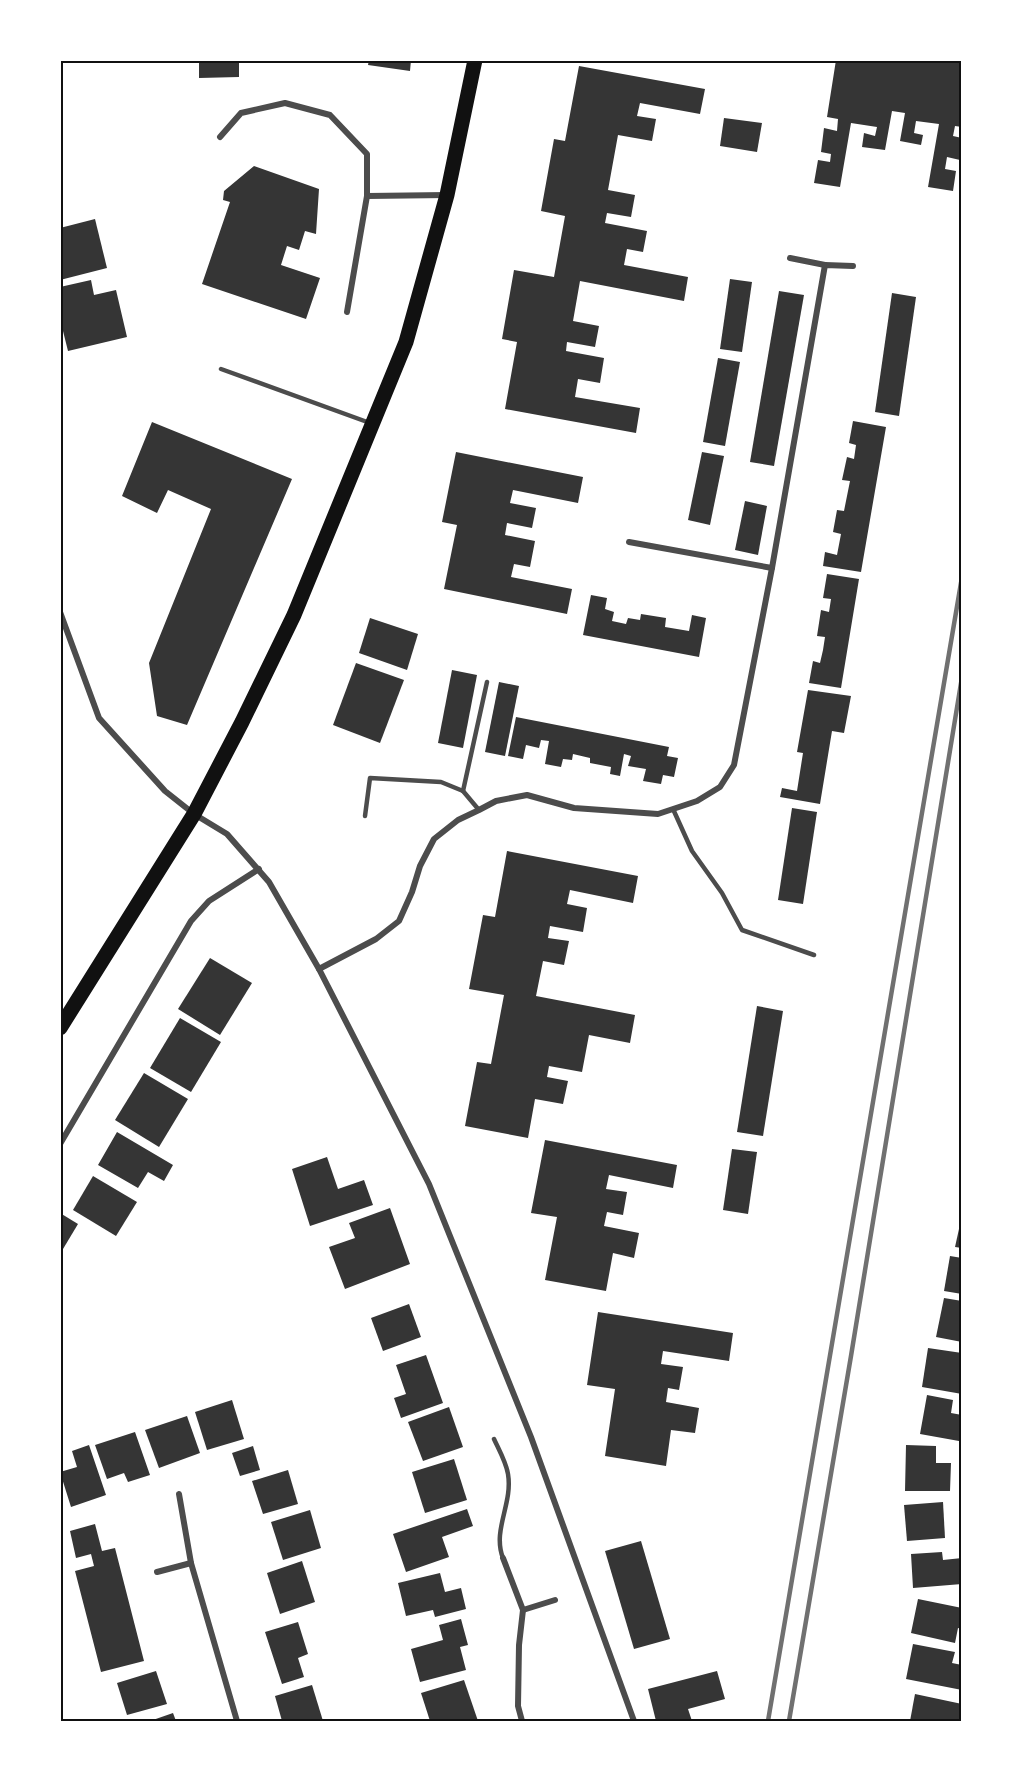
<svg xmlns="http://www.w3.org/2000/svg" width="1022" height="1781" font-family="'Fira Sans Condensed',sans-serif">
	<rect width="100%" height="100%" fill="#fff"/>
	<g fill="#353535">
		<polygon points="199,60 239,60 239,77 199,78"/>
		<polygon points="369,60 411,60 410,71 368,65"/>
		<polygon points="836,60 962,61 962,127 955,126 953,136 962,138 962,149 960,160 947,157 945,169 956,171 953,191 928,187 939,124 916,121 914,133 923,135 921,145 900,141 905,113 892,111 885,150 862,147 864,133 875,136 877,127 851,123 840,187 814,183 818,160 830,162 831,154 821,152 824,128 837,131 838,119 827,117"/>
		<polygon points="579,66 705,89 700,114 640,103 637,116 656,119 652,141 618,135 608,190 635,195 631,217 607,213 605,223 647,231 643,252 627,249 624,265 688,277 684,301 580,281 573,321 599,326 595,347 567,342 566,351 604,358 600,383 578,379 575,397 640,408 636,433 505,409 517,342 502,339 514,270 554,277 565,216 541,211 554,139 565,141"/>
		<polygon points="724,118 762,123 757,152 720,146"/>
		<polygon points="254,166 319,189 316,234 305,231 299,250 287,246 281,265 320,278 306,319 202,284 230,202 223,200 224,191"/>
		<polygon points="95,219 107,268 60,280 60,228"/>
		<polygon points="730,279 752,282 742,352 720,349"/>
		<polygon points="91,280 94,295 116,290 127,337 68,351 60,319 60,287"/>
		<polygon points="779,291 804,295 774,466 750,462"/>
		<polygon points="892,293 916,297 899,416 875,412"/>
		<polygon points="718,358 740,362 725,446 703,442"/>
		<polygon points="853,421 886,427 861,572 823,566 825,552 837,555 841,534 833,532 837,510 844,511 850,481 842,480 847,457 854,459 856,445 849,443"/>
		<polygon points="152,422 292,479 187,725 157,716 149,663 211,509 168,490 157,513 122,496"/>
		<polygon points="456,452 583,477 578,503 513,490 510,503 536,508 532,528 507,523 505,535 535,541 530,567 514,564 511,577 572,589 567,614 444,589 457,525 442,522"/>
		<polygon points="702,452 724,456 710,525 688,520"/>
		<polygon points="745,501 767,506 758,555 735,550"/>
		<polygon points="827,574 859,579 841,688 809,683 813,661 820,663 823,650 825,637 817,636 821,610 829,612 831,599 823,598"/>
		<polygon points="591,595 607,598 605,609 614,612 612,621 626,624 628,618 640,620 641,614 666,618 665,627 689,631 692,615 706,618 699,657 583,635"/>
		<polygon points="370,618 418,634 407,670 359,653"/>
		<polygon points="356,663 404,680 380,743 333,725"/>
		<polygon points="452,670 477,675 463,748 438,743"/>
		<polygon points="499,682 519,686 505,756 485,752"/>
		<polygon points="808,690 851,696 844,733 832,731 820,804 780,797 782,788 797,791 803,753 797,752"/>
		<polygon points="516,717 669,747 667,756 678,758 674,777 663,775 661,784 643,781 646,769 628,766 631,756 624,754 620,776 610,774 611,767 590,763 590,758 573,754 572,760 563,759 561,767 545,764 549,741 541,740 539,748 526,745 523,759 508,756"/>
		<polygon points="792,808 817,812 803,904 778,900"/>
		<polygon points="507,851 638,876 633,903 570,890 567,904 587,908 583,932 550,926 548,938 569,941 564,965 543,961 536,996 635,1015 630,1043 589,1035 582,1072 549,1066 547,1077 568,1081 563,1104 535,1099 528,1138 465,1126 477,1062 491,1064 504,995 469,989 483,915 495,917"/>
		<polygon points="210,958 252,983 220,1035 178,1009"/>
		<polygon points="757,1006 783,1011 763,1136 737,1132"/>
		<polygon points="180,1018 221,1042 191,1092 150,1068"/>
		<polygon points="144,1073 188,1099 159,1147 115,1120"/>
		<polygon points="117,1132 173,1165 164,1181 148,1172 138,1188 98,1165"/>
		<polygon points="545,1140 677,1165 673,1188 609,1175 606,1189 627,1192 623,1215 607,1212 604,1226 639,1233 634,1258 613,1253 606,1291 545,1280 557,1217 531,1213"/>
		<polygon points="732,1149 757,1152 748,1214 723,1210"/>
		<polygon points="327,1157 338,1189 364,1180 373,1205 310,1226 292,1169"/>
		<polygon points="93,1176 137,1202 116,1236 73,1210"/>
		<polygon points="390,1208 410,1264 345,1289 329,1247 355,1238 349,1223"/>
		<polygon points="60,1213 78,1224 60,1254"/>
		<polygon points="961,1220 962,1221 962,1248 955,1247"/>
		<polygon points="950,1256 962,1258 962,1294 944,1291"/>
		<polygon points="944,1298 962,1301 962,1342 936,1337"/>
		<polygon points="409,1304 421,1337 383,1351 371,1318"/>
		<polygon points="598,1312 733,1333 729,1361 663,1351 661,1364 683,1367 679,1390 668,1388 666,1402 699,1408 695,1433 671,1430 666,1466 605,1456 615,1389 587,1385"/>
		<polygon points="928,1348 962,1353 962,1394 922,1387"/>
		<polygon points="426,1355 443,1403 401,1418 394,1398 406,1394 396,1365"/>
		<polygon points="927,1395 953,1400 951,1413 962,1415 959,1441 920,1434"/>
		<polygon points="232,1400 244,1439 207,1450 195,1412"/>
		<polygon points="449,1407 463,1447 423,1461 408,1422"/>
		<polygon points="187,1416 200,1453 159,1468 145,1430"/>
		<polygon points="135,1432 150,1475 128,1482 124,1473 107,1479 95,1445"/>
		<polygon points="89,1445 106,1495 71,1507 60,1472 77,1467 72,1451"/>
		<polygon points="906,1445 936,1446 936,1463 951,1463 950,1491 905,1491"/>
		<polygon points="253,1446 260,1470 240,1476 232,1453"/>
		<polygon points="454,1459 467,1500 425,1513 412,1472"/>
		<polygon points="288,1470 298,1504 263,1514 252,1481"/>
		<polygon points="943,1502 945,1538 907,1541 904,1505"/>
		<polygon points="467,1509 473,1526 442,1537 449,1557 406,1572 393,1534"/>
		<polygon points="310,1510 321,1548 283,1560 271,1522"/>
		<polygon points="95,1524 102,1551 115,1548 144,1661 101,1672 75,1571 94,1566 91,1554 76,1558 70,1531"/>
		<polygon points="641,1541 670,1639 634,1649 605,1551"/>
		<polygon points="942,1552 943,1560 962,1558 962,1584 913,1588 911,1554"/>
		<polygon points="302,1561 315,1602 280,1614 267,1573"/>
		<polygon points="440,1573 445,1592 461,1588 466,1609 435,1617 433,1610 406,1616 398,1583"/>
		<polygon points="918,1599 962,1608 962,1629 958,1628 955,1643 911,1633"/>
		<polygon points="461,1619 468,1645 460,1647 466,1670 420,1682 411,1649 443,1640 439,1625"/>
		<polygon points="298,1622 308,1654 298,1658 304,1677 282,1684 265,1632"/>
		<polygon points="913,1644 955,1652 952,1663 962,1665 962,1690 906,1679"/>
		<polygon points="156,1671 167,1704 127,1715 117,1683"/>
		<polygon points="717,1671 725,1699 688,1709 692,1721 656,1721 648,1689"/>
		<polygon points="464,1680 478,1721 430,1721 421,1693"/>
		<polygon points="312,1685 323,1721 282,1721 275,1696"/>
		<polygon points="915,1694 962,1704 962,1721 910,1721"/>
		<polygon points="173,1713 176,1721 150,1721"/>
	</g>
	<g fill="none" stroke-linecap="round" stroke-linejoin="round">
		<g stroke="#4c4c4c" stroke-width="4.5">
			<polyline points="221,369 370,423"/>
			<polyline points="463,791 487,682"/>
			<polyline points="673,809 692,851 722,893 742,930 814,955"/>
			<polyline points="365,816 370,778 441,782 463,791 479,810"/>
			<path d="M494,1439C499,1450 506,1462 508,1474C513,1504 492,1530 503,1558"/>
		</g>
		<g stroke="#4c4c4c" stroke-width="6">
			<polyline points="220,137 241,113 285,103 330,115 367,154 367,196 347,312"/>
			<polyline points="367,196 447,195"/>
			<polyline points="790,258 825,265"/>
			<polyline points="629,542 772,568"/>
			<polyline points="60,612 99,718 165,791 194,814 227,834 269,882 319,969 429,1184 531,1437 634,1721"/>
			<polyline points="319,969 376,939 399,921 412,892 420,866 434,839 458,820 479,810 496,801 527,795 574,808 658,814 697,801 720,787 734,765 772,568 825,265 853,266"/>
			<polyline points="60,1144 191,921 209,901 259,869"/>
			<polyline points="179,1494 191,1563 237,1721"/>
			<polyline points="503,1558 523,1610 519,1645 518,1706 522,1721"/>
			<polyline points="157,1572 191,1563"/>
			<polyline points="523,1610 555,1600"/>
		</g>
		<polyline stroke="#111" stroke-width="15" points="60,1028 194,814 242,722 294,615 406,342 447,195 475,60"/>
		<g stroke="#707070" stroke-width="4.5">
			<polyline points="768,1721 962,577"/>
			<polyline points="789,1721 851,1356 962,677"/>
		</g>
	</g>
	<rect width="1022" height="1781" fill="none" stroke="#ffffff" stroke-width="123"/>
	<rect x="62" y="62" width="898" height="1658" fill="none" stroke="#111" stroke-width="2"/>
</svg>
